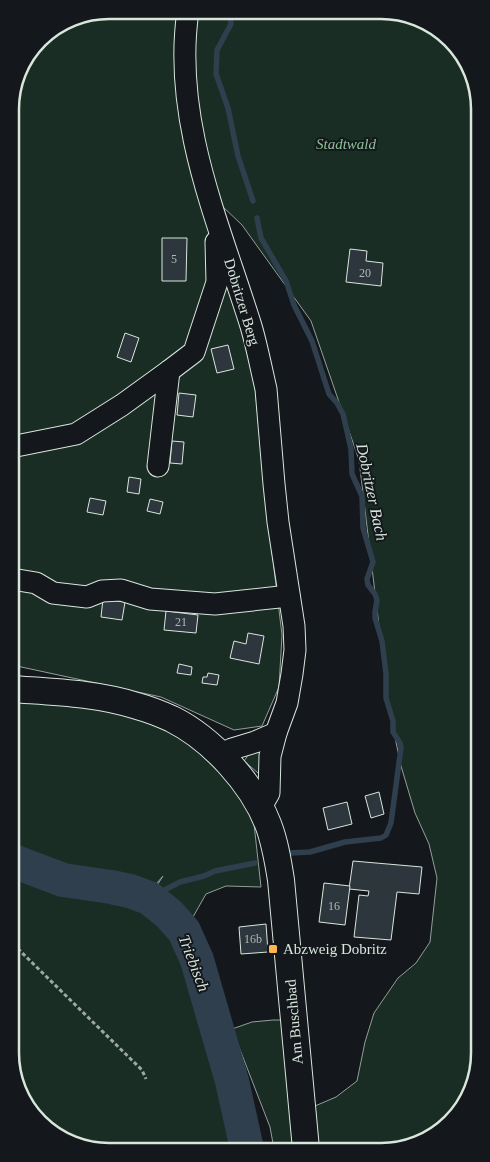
<svg xmlns="http://www.w3.org/2000/svg" width="490" height="1162" font-family="Georgia,serif">
	<rect width="100%" height="100%" fill="#14181c"/>
	<g fill="#1a2d24" stroke="#939e99">
		<polygon points="109,10 400,12 451,39 477,84 480,1060 456,1118 406,1149 319,1149 315,1106 336,1097 357,1081 365,1042 374,1013 398,978 416,963 430,942 437,878 429,844 415,813 401,766 389,709 359,460 311,321 242,225 200,185 242,328 255,386 264,485 282,635 279,687 262,726 234,730 161,697 12,665 10,102 20,65 44,35 72,17"/>
		<polygon points="12,698 102,706 164,726 219,767 253,815 261,887 226,886 206,894 185,931 197,960 232,1081 247,1149 90,1150 39,1123 13,1078 13,861 63,880 111,887 130,891 149,898 163,876 156,884 137,878 118,878 70,867 13,845"/>
		<polygon points="258,751 261,753 261,768 258,773 244,761 249,754"/>
		<polygon points="273,1020 283,1020 297,1149 274,1149 270,1127 232,1029 252,1022"/>
	</g>
	<g fill="none" stroke-linecap="round" stroke-linejoin="round">
		<g stroke="#2f3f4d" stroke-width="5.5">
			<polyline points="229,11 231,24 217,50 216,74 228,108 238,156 253,201"/>
			<polyline points="257,218 261,238 286,281 294,305 312,341 329,394 337,403 343,414 351,449 352,474 362,496 363,528 373,562 367,579 368,585 375,594 377,600 375,612 375,618 382,641 386,674 386,698 393,721 393,732 400,743 401,748 391,823 386,835 381,838 345,842 310,852 290,853"/>
			<polyline points="149,898 180,882 204,876 215,871 255,863"/>
		</g>
		<polyline stroke="#2f3f4d" stroke-width="34" points="13,861 63,880 111,887 130,891 149,898 169,914 184,931 197,960 232,1081 247,1149"/>
	</g>
	<g fill="#2c363c" stroke="#d8e6dc">
		<polygon points="162,238 187,238 186,281 162,281"/>
		<polygon points="350,249 367,251 366,261 383,263 381,286 346,282"/>
		<polygon points="125,333 139,338 131,362 117,357"/>
		<polygon points="228,345 234,369 217,373 211,349"/>
		<polygon points="179,393 196,395 193,417 177,415"/>
		<polygon points="172,441 184,442 182,464 170,463"/>
		<polygon points="129,477 141,479 139,494 127,492"/>
		<polygon points="90,498 106,501 103,515 87,512"/>
		<polygon points="150,499 163,502 160,514 147,511"/>
		<polygon points="12,518 19,520 16,536 12,535"/>
		<polygon points="103,599 125,602 122,620 101,617"/>
		<polygon points="166,611 198,615 196,633 164,630"/>
		<polygon points="248,633 264,636 259,664 230,658 234,641 246,644"/>
		<polygon points="179,664 192,667 191,675 177,673"/>
		<polygon points="208,673 219,675 217,685 202,683 203,677 207,677"/>
		<polygon points="379,792 384,814 371,818 365,796"/>
		<polygon points="347,802 352,824 328,830 323,808"/>
		<polygon points="353,861 422,867 419,894 397,892 391,940 354,937 359,895 368,896 369,891 349,889"/>
		<polygon points="324,883 350,886 345,925 319,922"/>
		<polygon points="266,924 268,952 241,954 239,927"/>
	</g>
	<g fill="none" stroke-linecap="round" stroke-linejoin="round">
		<g stroke="#d8e6dc" stroke-width="23">
			<g id="minor">
				<path d="M188,11C172,120 219,223 251,326C257,346 261,368 266,389L274,484L278,522L294,626L295,650L292,674L287,703L276,733L270,756L269,793L261,807"/>
				<polyline points="11,447 76,434 122,405 169,371 194,352 217,282 216,242"/>
				<polyline points="158,466 169,371"/>
				<polyline points="12,579 36,583 53,593 87,597 102,591 121,590 150,599 215,604 289,596"/>
				<polyline points="220,755 232,749 255,742 276,733"/>
			</g>
		</g>
		<g stroke="#d8e6dc" stroke-width="28">
			<path id="major" d="M12,689C53,692 97,693 137,706C148,709 161,714 172,719C212,739 252,783 268,824C275,842 278,861 281,880L306,1149"/>
		</g>
		<polyline stroke="#9da8a2" stroke-width="3" stroke-dasharray="4 2.5" stroke-linecap="butt" points="13,944 142,1070 146,1079"/>
		<use href="#minor" stroke="#14181c" stroke-width="21"/>
		<use href="#major" stroke="#14181c" stroke-width="26"/>
	</g>
	<rect fill="#ffb74d" stroke="#14181c" stroke-width="2" x="268" y="944" width="10" height="10" rx="2.5"/>
	<g text-anchor="middle" dominant-baseline="central" stroke-width="4" stroke-linejoin="round" paint-order="stroke">
		<g font-size="12" fill="#adbab4">
			<text x="174" y="259">5</text>
			<text x="365" y="273">20</text>
			<text x="181" y="622">21</text>
			<text x="334" y="906">16</text>
			<text x="253" y="939">16b</text>
		</g>
		<g font-size="15" font-style="italic" fill="#8ac095" stroke="#14181c">
			<text x="346" y="144">Stadtwald</text>
		</g>
		<g font-size="15" fill="#d8e6dc" stroke="#14181c">
			<text transform="translate(242 302) rotate(73)">Dobritzer Berg</text>
			<text transform="translate(294 1022) rotate(-95)">Am Buschbad</text>
		</g>
		<g font-size="15" fill="#d8e6dc" stroke="#14181c" text-anchor="start">
			<text x="283" y="949">Abzweig Dobritz</text>
		</g>
		<g font-size="16" font-style="italic" fill="#d8e6dc" stroke="#14181c">
			<text transform="translate(372 492) rotate(78)">Dobritzer Bach</text>
			<text transform="translate(194 963) rotate(69)">Triebisch</text>
		</g>
	</g>
	<path d="M0 0H490V1162H0ZM109 19H381A90 90 0 0 1 471 109V1053A90 90 0 0 1 381 1143H109A90 90 0 0 1 19 1053V109A90 90 0 0 1 109 19Z" fill="#14181c" fill-rule="evenodd"/>
	<path fill="none" stroke="#d8e6dc" stroke-width="2.5" d="M109 19H381A90 90 0 0 1 471 109V1053A90 90 0 0 1 381 1143H109A90 90 0 0 1 19 1053V109A90 90 0 0 1 109 19Z"/>
</svg>
